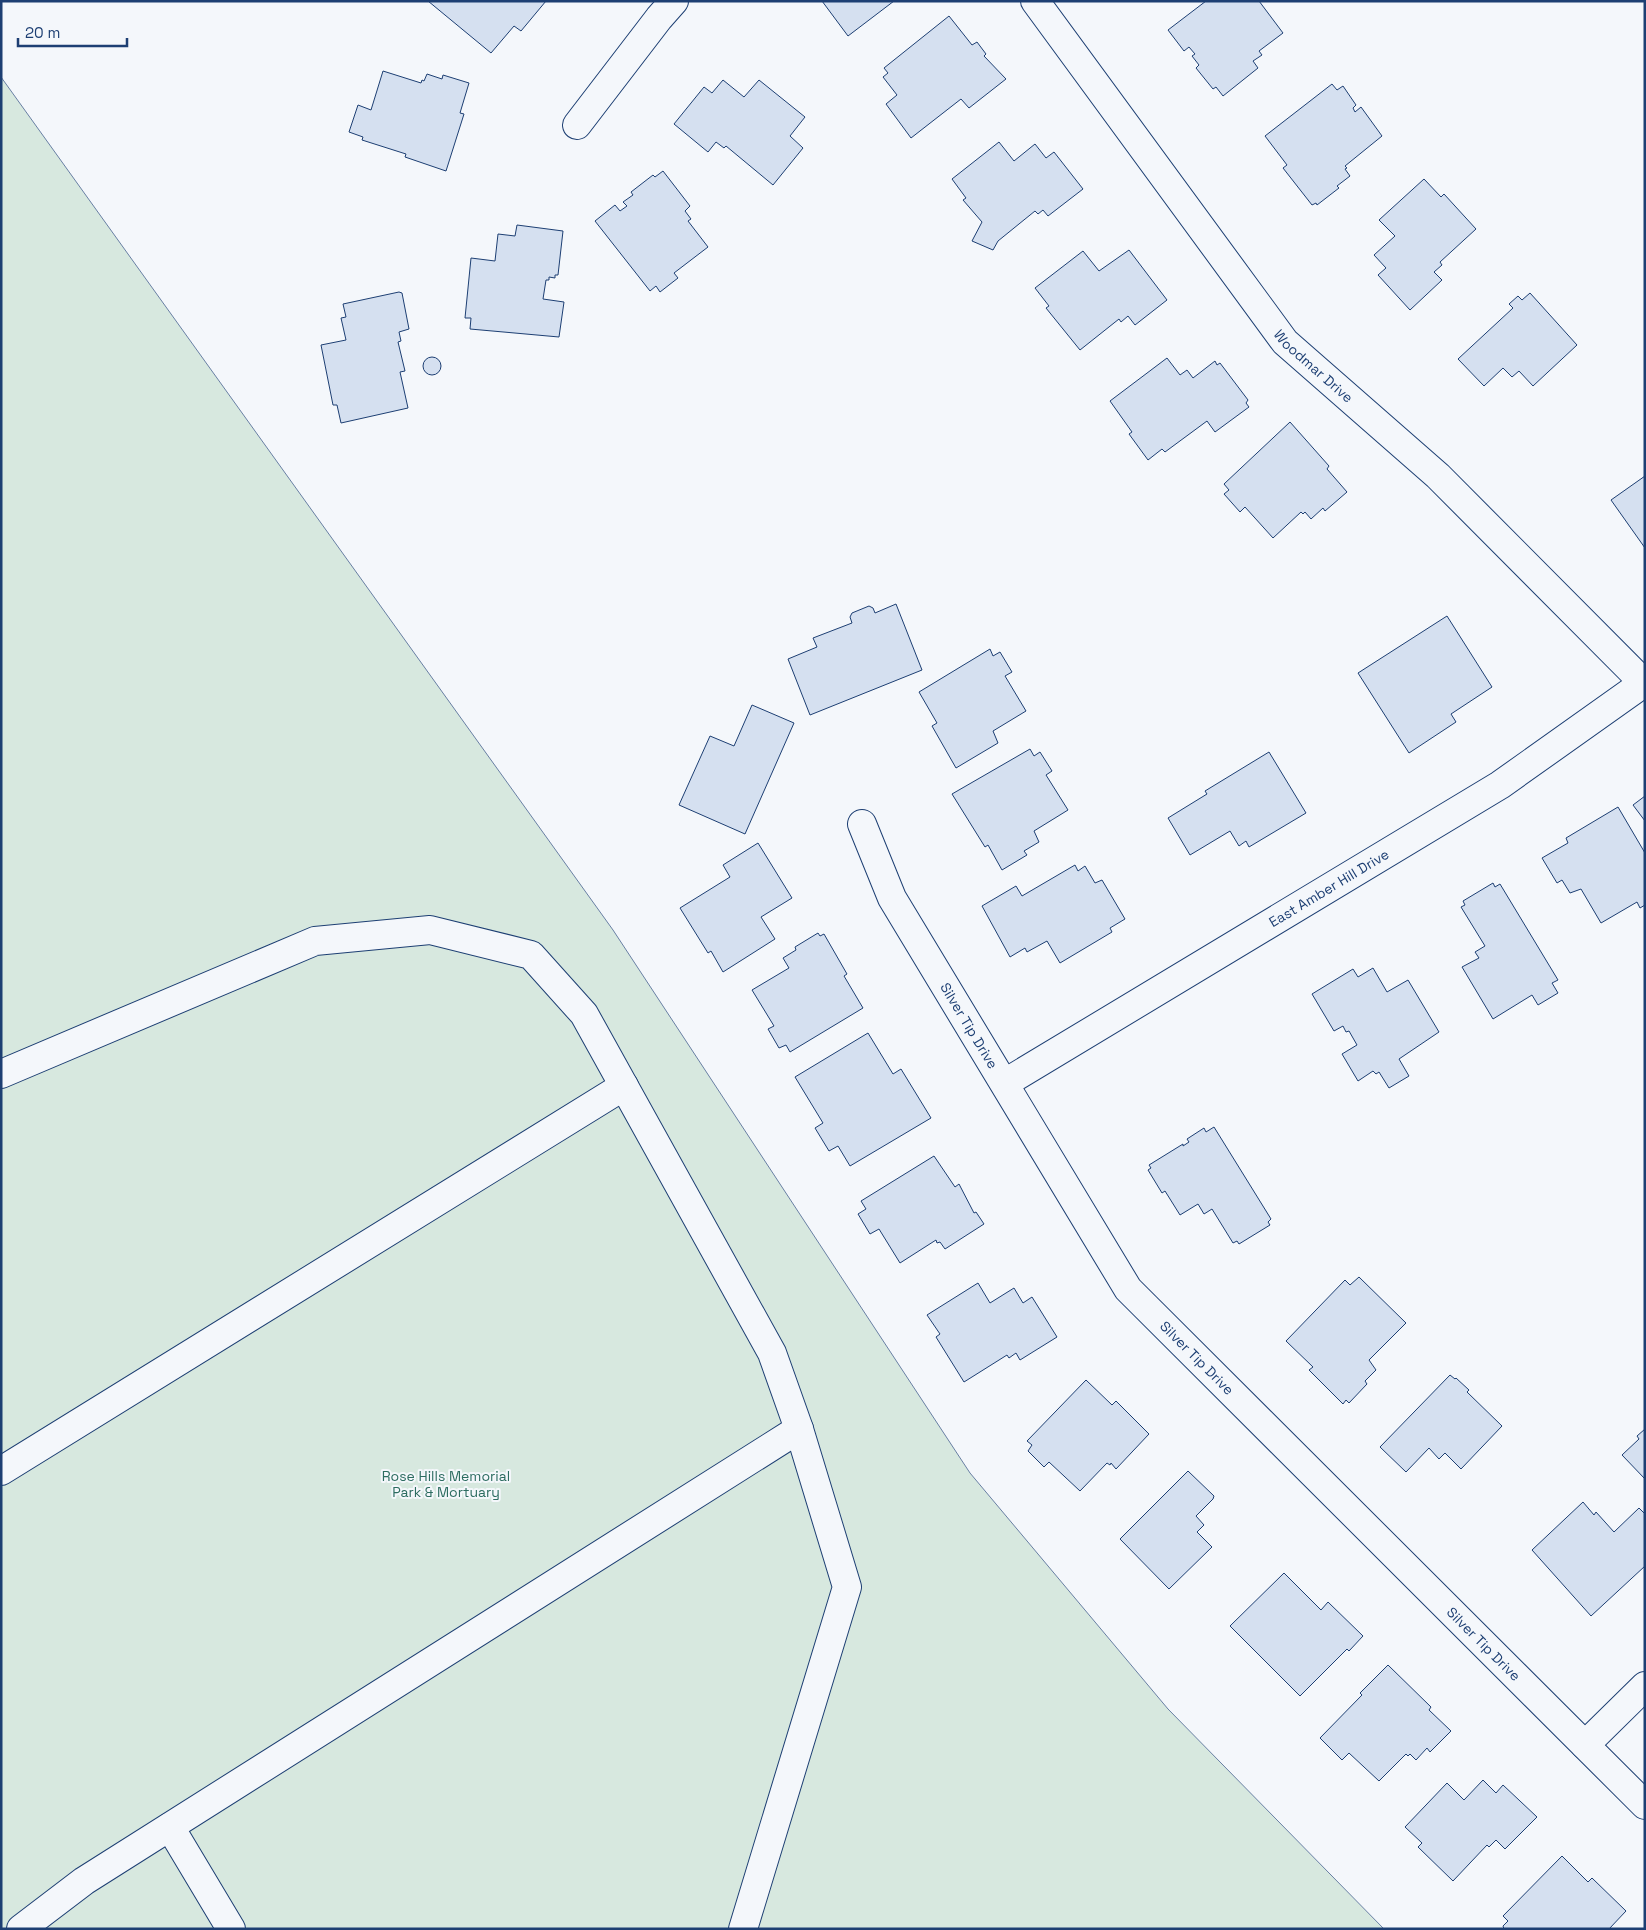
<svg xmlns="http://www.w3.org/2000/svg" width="1646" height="1930" font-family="'Space Grotesk',sans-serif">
	<rect width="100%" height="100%" fill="#f4f7fb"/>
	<polygon fill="#d7e8df" stroke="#687fa3" points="1,77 613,930 970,1473 1168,1709 1384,1929 1,1929"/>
	<g fill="#d5e0f0" stroke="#1d3f73">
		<polygon points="428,1 546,1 521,31 514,26 491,53"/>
		<polygon points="822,1 894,1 848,36"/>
		<polygon points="1206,1 1259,1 1283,33 1259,51 1262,55 1253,61 1258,68 1223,96 1216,87 1213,89 1196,68 1199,65 1192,56 1195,54 1189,47 1184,51 1168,30"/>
		<polygon points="949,16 972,45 977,42 986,54 984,56 1006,79 969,108 961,99 911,138 886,104 897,95 883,77 888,73 884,68"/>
		<polygon points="383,71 421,83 422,80 424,81 427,74 442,79 443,75 469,83 460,113 464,114 446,171 405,157 406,154 362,140 363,137 349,132 358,105 371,110"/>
		<polygon points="723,80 744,97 759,80 805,117 790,136 803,148 773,185 726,146 724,148 716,142 708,152 674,124 704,87 712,93"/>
		<polygon points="1332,84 1337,90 1343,86 1356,105 1353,108 1355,112 1361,107 1382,136 1345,166 1347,168 1345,169 1350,176 1337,186 1339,188 1317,205 1316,203 1312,205 1283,168 1287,165 1265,136"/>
		<polygon points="999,142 1014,161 1035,144 1046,158 1054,152 1083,189 1048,216 1043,210 1038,214 1035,211 998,241 993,250 972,241 982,222 963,200 966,198 952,179"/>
		<polygon points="663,171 690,206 685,211 691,219 688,221 708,247 674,273 678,278 660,292 656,286 650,291 595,221 615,205 620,211 627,206 623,202 633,195 631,192 653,175 655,177"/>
		<polygon points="1424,179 1441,197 1444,194 1476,229 1440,262 1442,265 1434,272 1442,280 1410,310 1378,275 1386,268 1374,255 1395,236 1379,220"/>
		<polygon points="517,225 563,231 558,275 555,275 555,278 549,277 549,280 546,280 543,299 564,302 559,337 470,329 471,318 465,318 471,258 495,261 498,234 515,236"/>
		<polygon points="1129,250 1167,300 1135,325 1128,316 1121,322 1119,319 1080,350 1046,308 1049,306 1035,288 1083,251 1099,271"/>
		<polygon points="399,292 402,293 409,329 399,332 401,341 398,342 405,371 400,372 408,408 341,423 337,405 333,405 321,345 346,340 341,318 346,317 343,304"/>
		<polygon points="1530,293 1577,345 1533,386 1519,371 1512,377 1503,368 1484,386 1458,359 1513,308 1509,304 1518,296 1522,300"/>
		<circle cx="432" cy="366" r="9"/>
		<polygon points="1167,358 1180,375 1187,370 1193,378 1215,361 1217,365 1220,363 1248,400 1246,403 1249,407 1215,432 1207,421 1165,452 1162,449 1148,460 1129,434 1132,432 1110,401"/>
		<polygon points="1290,422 1329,466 1327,469 1347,492 1325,511 1323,508 1311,519 1305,512 1303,514 1301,512 1273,538 1245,507 1240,512 1224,494 1229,490 1224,484"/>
		<polygon points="1645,476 1645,548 1611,500"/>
		<polygon points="896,604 922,670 810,715 788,659 817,647 813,638 852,623 850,617 852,613 869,606 873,608 875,613"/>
		<polygon points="1447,616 1492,687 1451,714 1456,722 1409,753 1358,673"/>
		<polygon points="990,649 993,656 1000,652 1012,672 1005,676 1026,711 993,731 998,743 956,768 932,726 937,723 919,692"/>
		<polygon points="752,705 794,723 745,834 679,805 710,736 734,746"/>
		<polygon points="1030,749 1034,756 1040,752 1052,771 1046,775 1068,810 1034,831 1039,842 1024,851 1027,855 1002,870 988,845 985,847 952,794"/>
		<polygon points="1269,752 1306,813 1249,847 1246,841 1239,846 1230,831 1190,855 1168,818 1207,794 1205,791"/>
		<polygon points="1645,796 1645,821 1633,805"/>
		<polygon points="1618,807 1645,853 1645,905 1640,908 1637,902 1601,923 1581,889 1570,893 1562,880 1557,883 1542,858 1568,843 1566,838"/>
		<polygon points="758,843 792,898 761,917 775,939 723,972 711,951 708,953 680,908 730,877 723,865"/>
		<polygon points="1075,865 1078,871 1085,866 1095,883 1102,880 1125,919 1110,928 1112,932 1060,963 1047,941 1027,952 1025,948 1010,957 982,906 1016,886 1022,896"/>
		<polygon points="1493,883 1495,887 1500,884 1558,980 1552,983 1558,993 1538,1005 1532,995 1493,1019 1462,967 1479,958 1475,952 1485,946 1461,907 1465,905 1463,901"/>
		<polygon points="818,933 820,936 824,934 847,974 844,976 863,1008 790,1052 786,1045 779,1048 768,1029 774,1026 752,990 789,968 783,958 796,950 795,947"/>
		<polygon points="1373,968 1387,992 1408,980 1439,1032 1399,1059 1409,1076 1389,1088 1379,1072 1376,1074 1373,1071 1358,1081 1342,1054 1357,1045 1349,1031 1346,1032 1343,1026 1334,1031 1312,994 1353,969 1358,977"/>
		<polygon points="868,1033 893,1074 901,1069 931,1118 850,1166 838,1146 829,1151 815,1128 823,1123 795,1077"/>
		<polygon points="1214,1127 1271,1219 1268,1222 1270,1225 1239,1244 1237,1241 1233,1243 1212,1209 1204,1214 1198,1204 1180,1215 1165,1191 1162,1193 1148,1170 1151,1168 1149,1165 1183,1144 1183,1146 1189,1142 1187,1139 1204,1128 1206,1132"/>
		<polygon points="934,1156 955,1187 959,1184 974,1213 976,1212 984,1224 945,1249 940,1242 937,1243 936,1240 900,1263 879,1229 870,1234 858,1214 866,1209 861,1201"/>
		<polygon points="1359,1277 1406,1323 1369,1360 1376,1370 1365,1381 1367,1384 1349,1403 1346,1400 1343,1404 1309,1370 1313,1367 1286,1341 1345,1280 1350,1285"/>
		<polygon points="978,1283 990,1303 1014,1288 1023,1303 1032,1297 1057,1337 1020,1360 1016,1353 1009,1358 1007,1355 964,1382 936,1337 940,1334 927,1315"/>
		<polygon points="1450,1375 1455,1379 1456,1378 1469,1390 1467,1392 1502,1426 1461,1469 1445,1453 1439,1459 1429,1448 1406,1472 1380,1447"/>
		<polygon points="1086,1380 1112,1405 1116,1401 1149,1434 1116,1469 1111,1463 1110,1465 1107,1463 1080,1491 1049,1462 1044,1467 1028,1451 1032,1445 1027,1441"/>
		<polygon points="1645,1429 1645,1479 1622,1455 1639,1439 1637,1436"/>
		<polygon points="1188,1471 1214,1496 1213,1499 1196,1516 1204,1525 1197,1532 1212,1547 1169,1589 1120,1539"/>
		<polygon points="1583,1502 1594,1515 1596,1512 1614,1532 1639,1508 1645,1514 1645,1566 1591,1616 1532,1550"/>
		<polygon points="1284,1573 1321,1610 1328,1602 1363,1636 1349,1651 1347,1649 1300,1696 1230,1626"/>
		<polygon points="1388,1665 1431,1707 1429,1710 1451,1731 1430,1752 1427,1748 1416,1760 1410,1754 1408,1756 1406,1754 1379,1781 1349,1753 1342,1760 1320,1738 1362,1695 1360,1693"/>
		<polygon points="1483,1780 1496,1793 1503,1785 1537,1817 1505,1849 1496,1840 1489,1847 1487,1845 1453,1881 1418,1847 1422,1843 1405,1827 1447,1783 1464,1800"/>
		<polygon points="1562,1856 1588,1882 1592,1878 1626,1911 1609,1929 1504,1929 1503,1926 1508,1921 1503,1916"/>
	</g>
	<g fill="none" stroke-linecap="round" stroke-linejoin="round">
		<g stroke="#1d3f73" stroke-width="30">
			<g id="minor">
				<path id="s1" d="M1035,1L1285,342L1438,476L1644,683"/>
				<polyline points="577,125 659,18 674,1"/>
				<path id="s2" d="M862,824L892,898L1128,1289L1645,1805"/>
				<polyline points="1,1074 315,941 430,930 531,955 584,1014 772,1353 799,1429 847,1587 743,1929"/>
				<path id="s3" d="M1005,1083L1500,785L1645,682"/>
				<polyline points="1,1471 624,1086"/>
				<polyline points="1585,1745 1645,1686"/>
				<polyline points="170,1827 231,1929"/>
				<polyline points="21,1929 84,1881 799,1429"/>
			</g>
		</g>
		<use href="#minor" stroke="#f4f7fb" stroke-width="28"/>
	</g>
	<g text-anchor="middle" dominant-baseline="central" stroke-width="4" stroke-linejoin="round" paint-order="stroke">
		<g font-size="14" fill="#1d3f73" stroke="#f4f7fb">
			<text stroke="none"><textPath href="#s1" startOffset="460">Woodmar Drive</textPath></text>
			<text stroke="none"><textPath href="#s3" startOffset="378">East Amber Hill Drive</textPath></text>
			<text stroke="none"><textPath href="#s2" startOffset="229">Silver Tip Drive</textPath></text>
			<text stroke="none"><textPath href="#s2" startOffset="634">Silver Tip Drive</textPath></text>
			<text stroke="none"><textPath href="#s2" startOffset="1039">Silver Tip Drive</textPath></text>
		</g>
		<g font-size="14" fill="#2c6c60" stroke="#f4f7fb">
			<text x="446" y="1476">Rose Hills Memorial<tspan x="446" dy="16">Park &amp; Mortuary</tspan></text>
		</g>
	</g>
	<rect width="1646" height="1930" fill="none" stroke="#1d3f73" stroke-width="5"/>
	<path d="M18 38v8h109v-8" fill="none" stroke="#1d3f73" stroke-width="2.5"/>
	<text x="25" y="38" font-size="15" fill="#1d3f73" stroke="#f4f7fb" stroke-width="4" paint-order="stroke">20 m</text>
</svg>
